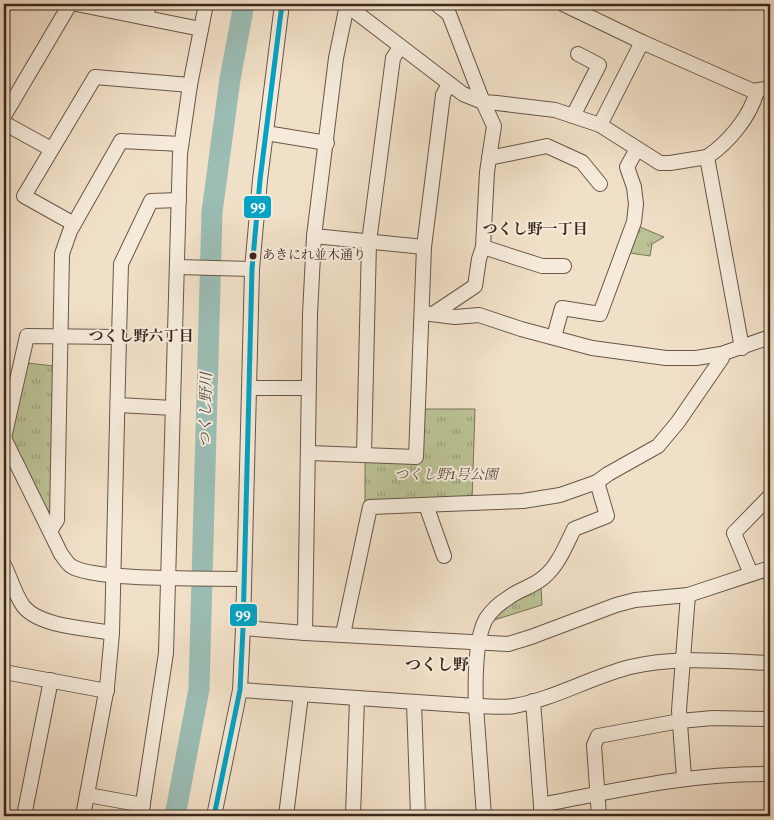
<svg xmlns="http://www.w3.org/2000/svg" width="774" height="820" font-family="Vollkorn,'Noto Serif JP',serif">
	<defs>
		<pattern id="park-tufts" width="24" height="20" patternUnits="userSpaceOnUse" patternTransform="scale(1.25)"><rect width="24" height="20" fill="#bbc295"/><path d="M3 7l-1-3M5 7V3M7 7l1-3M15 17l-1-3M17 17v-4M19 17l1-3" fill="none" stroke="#999e79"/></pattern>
	</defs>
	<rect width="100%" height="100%" fill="#f1e0c8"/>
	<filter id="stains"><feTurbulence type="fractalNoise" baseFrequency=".004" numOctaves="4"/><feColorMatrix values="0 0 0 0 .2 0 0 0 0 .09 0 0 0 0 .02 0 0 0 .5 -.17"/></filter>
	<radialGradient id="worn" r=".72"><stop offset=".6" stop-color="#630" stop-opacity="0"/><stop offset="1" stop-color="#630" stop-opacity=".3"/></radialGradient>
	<g fill="url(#park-tufts)" stroke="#7b755a">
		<polygon points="640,227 664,237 652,244 650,256 630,253"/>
		<polygon points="27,363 54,366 52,511 46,511 11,438"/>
		<polygon points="425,409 475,409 472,502 365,504 365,462 422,462"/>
		<polygon points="541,586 542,605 491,621 509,602 525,597"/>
	</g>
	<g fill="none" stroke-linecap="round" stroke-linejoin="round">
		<polyline stroke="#9bbdb4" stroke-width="21" points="175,816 199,689 212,212 230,79 244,4"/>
		<g stroke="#685648" stroke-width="16">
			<g id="minor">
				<polyline points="76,4 201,29"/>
				<polyline points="348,4 357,13 463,94 483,102 497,103 555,110 600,125 660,163 670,163 707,157"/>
				<polyline points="563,4 642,42 753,91 770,88"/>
				<polyline points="146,18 149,4"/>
				<polyline points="4,116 70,4"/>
				<polyline points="573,116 599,65 578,54"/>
				<polyline points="4,123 51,149"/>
				<polyline points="600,125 642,42"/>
				<polyline points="266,133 327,143"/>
				<polyline points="489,158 547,146 582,162 600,184"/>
				<polyline points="74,224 24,196 95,77 190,85"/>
				<polyline points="314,236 424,247"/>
				<polyline points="483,247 542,266 564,266"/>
				<polyline points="177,267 252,269"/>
				<polyline points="423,313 455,317 479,315 521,329 592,348 666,358 696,358 721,354 770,337"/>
				<polyline points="433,314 475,286 479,259 483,247 487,172 494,126 483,102 449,14 436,4"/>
				<polyline points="554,337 562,308 600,314 634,222 636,204 634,187 627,167 637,149"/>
				<path d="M742,348L707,157C729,142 750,117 757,91"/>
				<polyline points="249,388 308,388"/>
				<polyline points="118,405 173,408"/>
				<polyline points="4,438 27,336 119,337 121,264 151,201 179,200"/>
				<path d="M4,438L61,554C64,558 67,563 71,566C92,581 212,578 244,579"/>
				<polyline points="309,453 416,457 424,247 443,95 449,84"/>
				<polyline points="364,454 369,242 393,58 400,47"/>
				<polyline points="426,505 444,556"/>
				<polyline points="50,531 57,520 62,254 70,231 121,141 181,144"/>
				<path d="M4,565C10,577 16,597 24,607C41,627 87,628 112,633"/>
				<polyline points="751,574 734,533 770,496"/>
				<polyline points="243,628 305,633 508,644 531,637 616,605 635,600 688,595 770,568"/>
				<polyline points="305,633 310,314 314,236 336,58 347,5"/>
				<polyline points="343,634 370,507 523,501 560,495 597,482"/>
				<polyline points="4,672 107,691"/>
				<path d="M240,690L476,706C475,683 475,638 486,619C491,611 500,603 508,598C519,589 533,587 544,577C558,566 566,545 574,529L607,516L597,482L608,474L658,446L678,422L722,358L721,354"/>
				<polyline points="533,701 541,805"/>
				<polyline points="414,703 418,816"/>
				<polyline points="684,778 679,710 688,595"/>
				<polyline points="88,795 143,805"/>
				<polyline points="24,816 51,680"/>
				<polyline points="83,816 107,687 112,633 119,337"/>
				<polyline points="141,816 166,653 180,154 190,85 206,4"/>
				<polyline points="214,816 240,690 243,628 252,269 260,180 282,4"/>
				<polyline points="286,816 301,695"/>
				<polyline points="353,816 357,699"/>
				<path d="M484,816L476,706C489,706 502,708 514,706C554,699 591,677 630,667C675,656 724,661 770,663"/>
				<path d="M541,816V805C618,790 690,773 770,774"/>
				<polyline points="599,816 594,745 598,736 680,721 713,718 770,719"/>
			</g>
		</g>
		<use href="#minor" stroke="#f6ebdb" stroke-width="14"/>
		<g stroke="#f6ebdb" stroke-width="9">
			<polyline id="bus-1" points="214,816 240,690 243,628 252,269 260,180 282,4"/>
		</g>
		<use href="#bus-1" stroke="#03a3c5" stroke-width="5"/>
	</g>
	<circle fill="#3b281e" stroke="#f6ebdb" stroke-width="2" cx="253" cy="256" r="4.5"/>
	<g text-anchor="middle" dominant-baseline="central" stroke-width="4" stroke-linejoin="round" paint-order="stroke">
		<g font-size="13" fill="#3b281e" stroke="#f6ebdb" text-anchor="start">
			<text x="262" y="256">あきにれ並木通り</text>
		</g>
		<g font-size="14" font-style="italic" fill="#5b4e3c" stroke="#f6ebdb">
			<text x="446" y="475">つくし野1号公園</text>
		</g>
		<g font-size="15" font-weight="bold" fill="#3b281e" stroke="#f6ebdb">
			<text x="535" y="230">つくし野一丁目</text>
			<text x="141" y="337">つくし野六丁目</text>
		</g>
		<g font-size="15" font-style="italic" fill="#534d44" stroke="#f6ebdb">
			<text transform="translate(207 410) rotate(-89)">つくし野川</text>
		</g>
		<g font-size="16" font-weight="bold" fill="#3b281e" stroke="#f6ebdb">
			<text x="437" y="666">つくし野</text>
		</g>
	</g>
	<g stroke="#f6ebdb" stroke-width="2">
		<rect x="243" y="195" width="29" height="24" rx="5" fill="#03a3c5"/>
		<rect x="229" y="603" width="29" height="24" rx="5" fill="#03a3c5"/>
	</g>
	<g font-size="14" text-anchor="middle" font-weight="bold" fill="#fff">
		<text x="258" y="211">99</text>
		<text x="243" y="619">99</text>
	</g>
	<rect width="774" height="820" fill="none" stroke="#f1e0c8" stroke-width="20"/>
	<rect x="5" y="5" width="764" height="810" fill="none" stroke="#3b281e" stroke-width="2.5"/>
	<rect x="10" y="10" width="754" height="800" fill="none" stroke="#3b281e"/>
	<rect width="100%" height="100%" filter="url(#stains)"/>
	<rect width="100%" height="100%" fill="url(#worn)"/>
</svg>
